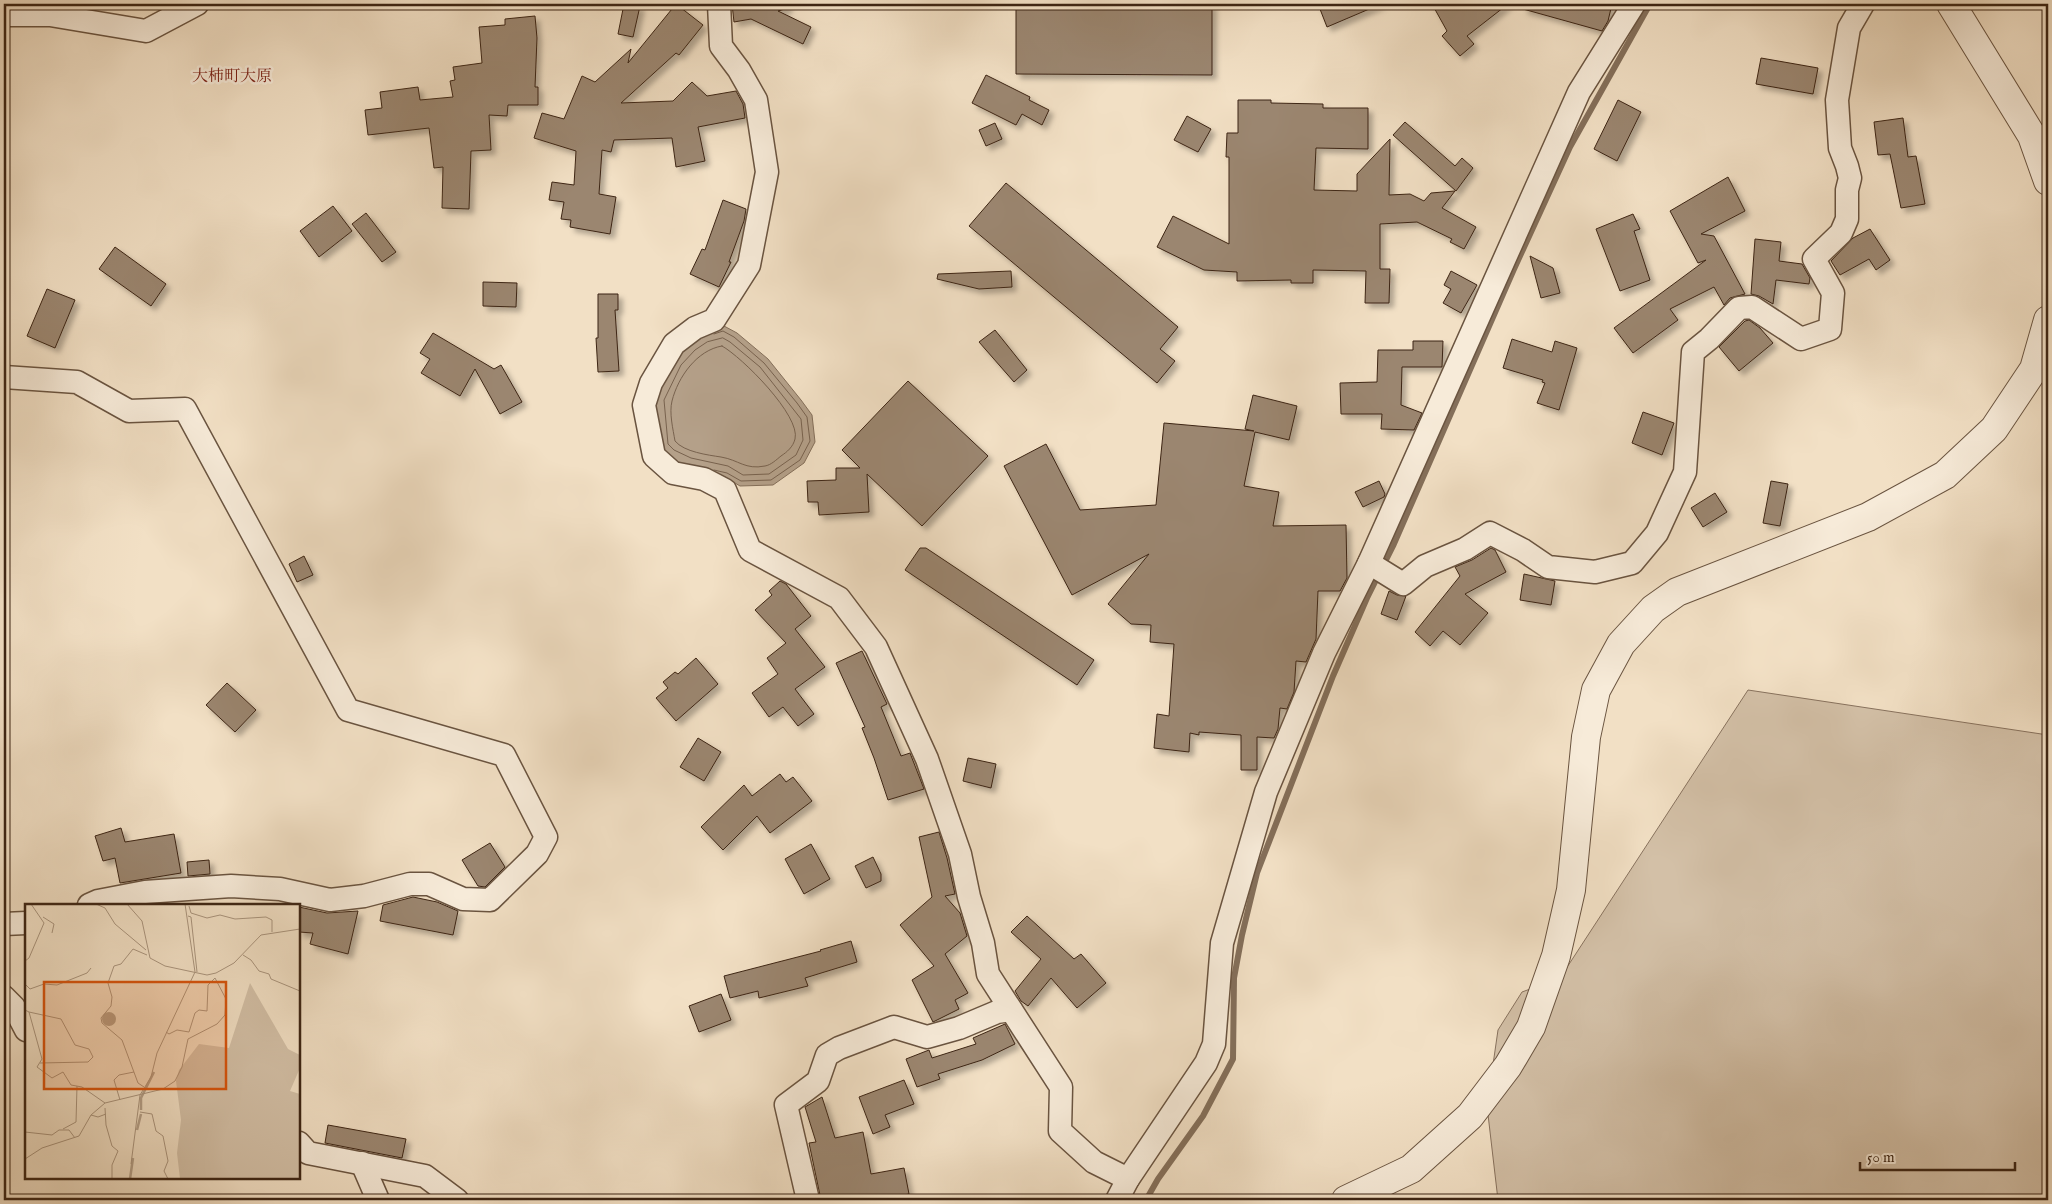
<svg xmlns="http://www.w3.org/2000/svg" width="2052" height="1204" font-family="'IM FELL English','Noto Serif JP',serif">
	<defs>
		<filter id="shadow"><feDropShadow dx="4.5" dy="4.5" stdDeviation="2.5" flood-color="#0004"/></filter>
	</defs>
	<rect width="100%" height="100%" fill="#f2e0c5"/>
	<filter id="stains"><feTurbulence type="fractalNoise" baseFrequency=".004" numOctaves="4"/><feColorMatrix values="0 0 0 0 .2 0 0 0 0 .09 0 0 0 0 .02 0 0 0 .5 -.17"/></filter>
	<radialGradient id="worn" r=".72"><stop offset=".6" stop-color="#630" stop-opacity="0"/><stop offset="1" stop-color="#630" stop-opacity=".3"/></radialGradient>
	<polygon fill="#d3c0a7" stroke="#88725e" points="1748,690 2048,735 2048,1200 1498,1200 1487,1106 1498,1030 1522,992 1560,978"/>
	<polygon fill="#b4a089" stroke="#846f5a" points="724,326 737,333 768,359 801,400 812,415 815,442 804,463 773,485 740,486 725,477 706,474 667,460 653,409 672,359 702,332"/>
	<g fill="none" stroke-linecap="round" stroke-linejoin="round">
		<g stroke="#78624e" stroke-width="1">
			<polyline points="714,334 723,331 734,337 764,363 797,403 807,417 810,441 800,460 771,480 741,481 727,473 714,470"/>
			<polygon points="723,338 730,342 760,367 801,419 803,440 796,455 769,474 743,475 728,466 691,458 674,450 668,444 664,400 681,365 695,350 707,342"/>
			<path d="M722,346C742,357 801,416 795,439C793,447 787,452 781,456C776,460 771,465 765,466C745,470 739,460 721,457C708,455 684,452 675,441C673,429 669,413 672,401C678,377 697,350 722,346Z"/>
		</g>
		<polyline stroke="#846f5a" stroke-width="6" points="1146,1200 1158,1179 1203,1116 1233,1059 1234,978 1242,935 1257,873 1333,676 1367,598 1393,546 1514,269 1570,147 1650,4"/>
	</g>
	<g fill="#9b8670" stroke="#3d2514" filter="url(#shadow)">
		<polygon points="624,4 640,6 633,37 618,34"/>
		<polygon points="676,4 703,25 679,55 676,53 621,103 673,101 692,82 707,96 736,91 743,104 745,118 698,127 705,161 676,167 672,138 614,140 611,152 602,150 599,194 616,197 610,234 570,227 571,220 561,219 564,202 549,200 552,182 574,185 576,151 534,138 542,113 564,119 582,76 595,82 631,49 628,63"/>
		<polygon points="732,4 787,4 788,8 778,11 811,27 803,44 751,19 734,22"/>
		<polygon points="1016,4 1212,4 1212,75 1016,74"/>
		<polygon points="1318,4 1381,4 1327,27"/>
		<polygon points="1432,4 1508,4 1467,36 1474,44 1460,56 1442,36 1447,31"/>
		<polygon points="1524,4 1612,4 1608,21 1602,31 1523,9"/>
		<polygon points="535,16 537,38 535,87 538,87 538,105 508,105 507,116 489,115 491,150 471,151 469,209 442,208 443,167 434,168 429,128 368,135 365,110 382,108 380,92 418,87 420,100 453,97 450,81 455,80 453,67 482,63 479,27 505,25 505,19"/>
		<polygon points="1761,58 1818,68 1813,94 1756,84"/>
		<polygon points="986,75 1030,97 1029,100 1049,110 1042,125 1022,114 1016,125 972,103"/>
		<polygon points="1238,100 1271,100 1271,103 1323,104 1323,108 1368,108 1368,149 1316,148 1314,190 1357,191 1357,174 1390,139 1389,195 1410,194 1424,201 1431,193 1455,191 1442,208 1476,227 1464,249 1450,242 1452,239 1417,222 1380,224 1380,269 1390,269 1389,303 1365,303 1366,271 1313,270 1313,283 1291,283 1291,280 1237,281 1237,272 1204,270 1157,247 1173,216 1229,244 1229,157 1226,157 1227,133 1238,133"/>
		<polygon points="1618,100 1641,112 1617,161 1594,149"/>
		<polygon points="1187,116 1211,129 1198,152 1174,140"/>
		<polygon points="1903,118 1908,157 1916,156 1925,204 1901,208 1890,154 1878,155 1874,122"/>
		<polygon points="1405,122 1455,166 1462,158 1473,168 1456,191 1393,135"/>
		<polygon points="995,123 1002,139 986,146 979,130"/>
		<polygon points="1728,177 1745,211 1701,234 1714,236 1745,294 1730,298 1724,305 1714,287 1670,309 1678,320 1633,353 1614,328 1706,260 1698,263 1670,211"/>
		<polygon points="1006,183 1178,327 1160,349 1175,361 1157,383 969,226"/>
		<polygon points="723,200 746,209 744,221 729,262 731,262 719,287 690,274 702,249 705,250"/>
		<polygon points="333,206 352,231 319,257 300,231"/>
		<polygon points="366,213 396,252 382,262 352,224"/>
		<polygon points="1633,214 1640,229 1634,231 1650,280 1620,291 1596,229"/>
		<polygon points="1870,229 1890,260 1876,270 1869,259 1840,275 1831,261 1853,238"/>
		<polygon points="1755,239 1781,242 1779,261 1802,264 1810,278 1809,284 1776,280 1773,304 1759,296 1751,294"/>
		<polygon points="115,247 166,284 151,306 99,269"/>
		<polygon points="1530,256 1553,268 1560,293 1541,298"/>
		<polygon points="1011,271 1012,287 979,289 937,279 938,274"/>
		<polygon points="1451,271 1477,285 1461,313 1443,303 1451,289 1444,285"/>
		<polygon points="483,282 517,283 516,307 483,306"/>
		<polygon points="47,289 75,300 55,348 27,336"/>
		<polygon points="598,294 618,294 618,310 615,310 619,371 598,372 596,338 598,338"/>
		<polygon points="1749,320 1760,328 1773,343 1739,371 1719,347 1745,321"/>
		<polygon points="995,330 1027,370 1014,382 979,342"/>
		<polygon points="433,333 494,369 501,365 522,402 500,414 475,369 460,396 421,373 430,359 420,353"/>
		<polygon points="1512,339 1552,352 1555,341 1577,348 1559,410 1537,403 1545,383 1542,382 1543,380 1503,368"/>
		<polygon points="1413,341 1443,341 1442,367 1402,367 1401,405 1422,413 1414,430 1381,429 1382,414 1341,414 1340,383 1377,382 1378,350 1413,350"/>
		<polygon points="908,381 988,456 922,526 867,474 869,512 819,515 818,502 808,502 807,481 836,480 836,468 860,468 842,450"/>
		<polygon points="1253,395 1297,406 1289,440 1255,432 1244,486 1279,492 1273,526 1346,525 1347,578 1340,591 1318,591 1316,639 1306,662 1296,661 1294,692 1287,709 1280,708 1278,729 1274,738 1257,737 1257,770 1241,770 1241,735 1199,732 1199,735 1190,733 1189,752 1154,748 1157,714 1169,716 1174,644 1150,642 1151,625 1131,624 1108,604 1149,554 1072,595 1004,466 1046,444 1080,510 1156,505 1164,423 1254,431 1245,429"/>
		<polygon points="1643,412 1674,423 1662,455 1632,443"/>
		<polygon points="1379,481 1385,494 1384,497 1363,507 1355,492"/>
		<polygon points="1771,481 1788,484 1780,526 1763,523"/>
		<polygon points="1715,493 1727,512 1703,527 1691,508"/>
		<polygon points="920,548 926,548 1094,660 1077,685 905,570"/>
		<polygon points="1491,548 1495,550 1506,572 1465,594 1488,613 1460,645 1443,631 1430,646 1415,632 1460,576 1455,567 1472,560"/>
		<polygon points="304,556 313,575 297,582 289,564"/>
		<polygon points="1524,574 1555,581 1551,605 1520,600"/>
		<polygon points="780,581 786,584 811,616 795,629 825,667 795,689 814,714 798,726 783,707 769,717 752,693 778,674 767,658 786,643 755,610 772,595 769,591"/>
		<polygon points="1389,591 1397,595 1406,596 1397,620 1381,614"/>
		<polygon points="862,651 887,704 881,707 901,756 910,753 924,789 888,800 874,758 862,728 865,727 836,663"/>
		<polygon points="696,658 718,684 676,721 656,698 668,688 663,682 675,672 678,674"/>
		<polygon points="227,683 256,710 235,732 206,705"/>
		<polygon points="698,738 721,752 704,781 680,767"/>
		<polygon points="968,758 996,764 991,788 963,781"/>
		<polygon points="780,774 786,782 793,777 812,801 770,833 757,816 723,850 701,827 744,785 752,796"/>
		<polygon points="121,828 125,842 174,834 181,873 120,883 115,858 103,861 95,836"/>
		<polygon points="939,832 947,858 955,894 945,896 960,913 967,936 945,954 968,993 955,1000 959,1009 933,1022 912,980 934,966 900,925 932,897 919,837"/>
		<polygon points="490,843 505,867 485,887 478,886 462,860"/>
		<polygon points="811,844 830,879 804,894 785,859"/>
		<polygon points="873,857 881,874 881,881 866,888 855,866"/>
		<polygon points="209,860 210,874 188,876 187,862"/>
		<polygon points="413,897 437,902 458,911 453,935 380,921 383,905"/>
		<polygon points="299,907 327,913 358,911 348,954 310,944 313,933 299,932"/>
		<polygon points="1027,916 1074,959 1081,954 1106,983 1077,1008 1051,978 1028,1006 1021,1001 1015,991 1041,959 1011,932"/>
		<polygon points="851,941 857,962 805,978 808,986 759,998 758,991 730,998 724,976 821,951 820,950"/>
		<polygon points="721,994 731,1020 699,1032 689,1006"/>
		<polygon points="1005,1024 1015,1044 982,1060 938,1074 940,1079 917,1087 906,1059 929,1050 932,1058 976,1044 973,1038"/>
		<polygon points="904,1080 914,1104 885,1115 890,1127 873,1134 859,1097"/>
		<polygon points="822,1097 835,1138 863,1132 871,1174 904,1168 909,1194 876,1200 821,1200 809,1143 816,1142 805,1107"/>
		<polygon points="328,1125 406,1139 402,1158 325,1143"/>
	</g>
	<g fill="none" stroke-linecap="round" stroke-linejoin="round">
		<g stroke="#6a5440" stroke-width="25">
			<g id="minor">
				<polyline points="719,4 721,46 739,70 756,100 767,172 749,265 714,320 695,328 674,344 651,383 644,405 654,456 673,473 704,479 725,490 750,550 839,598 876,647 927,759 960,854 969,897 983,943 988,974 1061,1087 1060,1131 1094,1162 1128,1179"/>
				<polyline points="4,15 50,15 146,31 197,4"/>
				<polyline points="4,377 77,382 129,411 185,409 348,710 504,755 546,837 537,854 490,900 463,899 429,884 410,884 364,896 330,900 280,889 231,886 145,892 98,901 89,905"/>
				<polyline points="1369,563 1403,584 1425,566 1465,549 1490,533 1523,550 1548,567 1595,572 1632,563 1657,533 1685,472 1693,352 1709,339 1739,308 1752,307 1801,339 1830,329 1833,293 1814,259 1841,233 1847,219 1847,190 1850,178 1847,166 1840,148 1837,100 1849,28 1863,4"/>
				<polyline points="4,924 26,923"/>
				<polyline points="4,997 14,1007 26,1030"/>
				<polyline points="299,1143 308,1153 425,1176 457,1200"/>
				<polyline points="362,1163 378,1200"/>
				<polyline points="808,1200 786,1105 818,1081 827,1055 839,1048 894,1027 927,1037 959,1028 997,1012 1011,1010"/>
				<polyline points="1117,1200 1128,1179 1206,1063 1214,1044 1222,943 1266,792 1324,653 1369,563 1579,92 1634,4"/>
			</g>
		</g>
		<g stroke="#6a5440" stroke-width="30">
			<g id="tertiary">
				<polyline points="1951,4 2032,136 2048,181"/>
				<polyline points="1346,1200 1411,1169 1470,1116 1508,1066 1531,1027 1556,956 1571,890 1586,737 1596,690 1621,644 1653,609 1677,592 1868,517 1945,475 1994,429 2034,369 2048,320"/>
			</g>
		</g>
		<use href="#minor" stroke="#f7ebd9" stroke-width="22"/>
		<use href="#tertiary" stroke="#f7ebd9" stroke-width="28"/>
	</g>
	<g text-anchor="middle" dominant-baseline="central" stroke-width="5" stroke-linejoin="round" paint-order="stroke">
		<g font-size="16" fill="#7a1f14" stroke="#f7ebd9">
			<text x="232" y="77">大柿町大原</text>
		</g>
	</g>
	<g transform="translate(25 904)">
		<rect width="275" height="275" fill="#f2e0c5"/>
		<path d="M225,79L263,145L275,151V164L265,187L275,190V275H155L152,249L156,216L151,177L154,166L174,140L204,144Z" fill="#d3c0a7"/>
		<path d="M77 115a7 7 0 1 1 14 0a7 7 0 1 1-14 0Z" fill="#b4a089"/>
		<path fill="none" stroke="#b4a089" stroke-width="2.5" d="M116,206V194L129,168M112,226L116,210M105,275L108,254"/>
		<path fill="none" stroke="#aa957e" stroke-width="1" d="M71,0L80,4L90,20L121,46M102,0L117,17L125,54L140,62L182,71L191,69L209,59L236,31L275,25M164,2L166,9L182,14L195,11L210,15L241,13L247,16V28M163,12L166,13L172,68M18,13L29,20L27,29M218,51L226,56L234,67L244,70L246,75L275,87M0,57L4,54L19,19L6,0M0,80L5,85L19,80L32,81L62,69L66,64M0,106L4,108L17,155L12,163L27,174L38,168L46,181L57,183L80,199M4,108L36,115L50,141L64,145L68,153L63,158L15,159M141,128L144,130L152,126L164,128L170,109L174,106L182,107L183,81L190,74M119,183L113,179L97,136L77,119L76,114L86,102L87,93L83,79L89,62L96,60L108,45L122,51M95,196L89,176L94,171L109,168M80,204L81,221L87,242L93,247L87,261V275M115,208L127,210L131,227L138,232L143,257L139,267L143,275M66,211L73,213L81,210M38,225L51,218L52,182M0,228L27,231L34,226H44L50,234M0,255L17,244L54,232L66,211L80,199L138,185L150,177L157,163L163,135L192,120L200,111L201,95L190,74M106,260L115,191L126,173L132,149L170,68L160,0"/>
		<path fill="#d7540d" fill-opacity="0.15" stroke="#d7540d" stroke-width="2.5" d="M19,78H201V185H19Z"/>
		<rect width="275" height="275" fill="none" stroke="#3d2514" stroke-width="2.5"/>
	</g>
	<rect width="2052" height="1204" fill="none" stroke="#f2e0c5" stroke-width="20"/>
	<rect x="5" y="5" width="2042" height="1194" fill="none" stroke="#3d2514" stroke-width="2.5"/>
	<rect x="10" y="10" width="2032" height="1184" fill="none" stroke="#3d2514"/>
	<path d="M1860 1162v8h155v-8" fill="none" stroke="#3d2514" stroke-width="2.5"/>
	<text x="1867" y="1162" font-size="15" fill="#3d2514" stroke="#f7ebd9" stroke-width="4" paint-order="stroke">50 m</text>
	<rect width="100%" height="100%" filter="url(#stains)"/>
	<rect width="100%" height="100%" fill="url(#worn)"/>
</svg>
